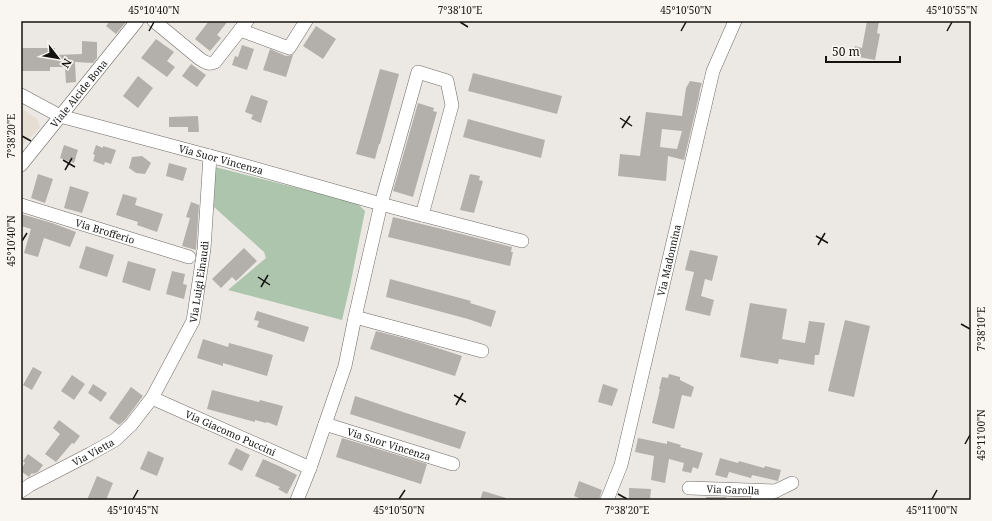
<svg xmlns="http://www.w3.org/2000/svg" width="992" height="521" font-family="'Noto Serif',serif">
	<rect width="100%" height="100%" fill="#ece8e4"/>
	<polygon fill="#e6ddd3" points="21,108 37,119 40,127 21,147"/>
	<polygon fill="#acc5ac" points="215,167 357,203 365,211 350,286 342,320 228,290 266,258 264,252 214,207"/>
	<g fill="#b3b0ac" fill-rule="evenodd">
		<polygon points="110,21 127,21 116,34 106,26"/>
		<polygon points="209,21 228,21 217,35 221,38 210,51 195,39"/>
		<polygon points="867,21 879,21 877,33 880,34 875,60 853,56 855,46 862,48"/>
		<polygon points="316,26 336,39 323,59 303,46"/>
		<polygon points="156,39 174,52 167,61 175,67 167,77 141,58"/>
		<polygon points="82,41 97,42 97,58 93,63 75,62 76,82 66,83 65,67 50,67 50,71 21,71 21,48 55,48 55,55 82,54"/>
		<polygon points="242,45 254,49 247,70 232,65 235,56 238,57"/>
		<polygon points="270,49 286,56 293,55 286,77 263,70"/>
		<polygon points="191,64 206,75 197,87 182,76"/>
		<polygon points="380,69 399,74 380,144 379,144 375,159 356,154"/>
		<polygon points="473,73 562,96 557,114 468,91"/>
		<polygon points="138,76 153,88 138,108 123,96"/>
		<path d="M690,81L702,83L700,89L699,96L684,160L668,156L666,181L618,176L620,154L640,156L646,112L682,116L686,88ZM662,129L682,131L677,149L660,147Z"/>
		<polygon points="251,95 268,101 261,123 251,119 253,115 245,112"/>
		<polygon points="418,103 434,108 433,111 437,112 413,197 393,191"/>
		<polygon points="198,116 199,132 188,132 188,127 169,127 169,117"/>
		<polygon points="468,119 545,140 541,158 463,137"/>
		<polygon points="64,145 78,150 74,163 60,158"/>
		<polygon points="96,145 103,148 103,146 116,150 111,164 105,162 104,165 93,161 95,155 93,154"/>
		<polygon points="142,156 151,163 145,174 136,173 129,168 132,157"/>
		<polygon points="169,163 187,168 183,181 166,176"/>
		<polygon points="38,174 53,179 45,203 31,198"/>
		<polygon points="470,174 480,176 479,180 483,181 474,213 460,210"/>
		<polygon points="70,186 89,192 82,213 64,208"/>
		<polygon points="123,194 137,198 135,205 163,214 157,232 137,225 138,222 116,215"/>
		<polygon points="191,202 199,205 196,250 182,246 190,218 186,217"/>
		<polygon points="21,214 52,223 76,232 70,247 44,238 38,257 24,253 31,229 21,226"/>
		<polygon points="393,217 446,230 512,247 511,252 513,252 510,266 388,237"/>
		<polygon points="86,246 114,255 107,277 79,268"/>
		<polygon points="244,248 257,261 236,281 232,277 221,288 212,279"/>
		<polygon points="690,250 718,256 712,281 705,279 701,296 714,300 710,316 685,310 694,272 685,270"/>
		<polygon points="128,261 156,269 150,291 122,282"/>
		<polygon points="172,271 185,274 183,284 187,285 184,299 166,294"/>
		<polygon points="390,279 471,301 470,303 496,311 491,327 468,319 386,297"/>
		<polygon points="750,303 787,309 782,339 805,343 809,321 825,323 819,355 815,355 814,365 779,359 778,364 740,357"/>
		<polygon points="257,311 309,327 304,342 257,327 259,321 254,320"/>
		<polygon points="845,320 870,326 854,397 828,391"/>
		<polygon points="376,331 419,342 462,356 455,376 370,349"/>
		<polygon points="203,339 228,347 229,343 273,355 267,376 223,363 223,366 197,358"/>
		<polygon points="33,367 42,372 32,390 23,385"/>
		<polygon points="669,374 680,377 680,380 694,387 691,397 682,395 674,429 652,423 660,389 659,389 662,377 668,378"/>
		<polygon points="72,375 85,384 74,400 61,391"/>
		<polygon points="93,384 107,393 101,402 88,393"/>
		<polygon points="603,384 618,389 612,406 598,402"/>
		<polygon points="131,387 143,396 125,420 119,425 109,418"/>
		<polygon points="212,390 259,402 260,400 283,406 277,426 267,422 266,423 255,420 255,422 207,409"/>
		<polygon points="355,396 406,413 466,432 460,449 350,414"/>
		<polygon points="59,420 80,436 74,444 72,443 56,462 45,454 60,434 53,428"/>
		<polygon points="342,438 427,464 421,484 336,457"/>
		<polygon points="638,438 667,444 667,441 681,445 680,447 703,453 698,469 693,467 691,473 682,471 684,463 669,459 665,483 651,480 654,456 635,452"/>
		<polygon points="236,448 250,455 242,471 228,464"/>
		<polygon points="148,451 164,458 157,476 140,469"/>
		<polygon points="28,454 43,465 38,472 33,474 32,473 29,477 21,471 21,469 25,463 23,461"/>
		<polygon points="720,458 738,463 739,461 764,468 765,466 781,470 778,481 752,475 751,478 729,472 727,478 715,475"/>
		<polygon points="263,459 281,467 297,475 287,494 278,489 280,487 255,476"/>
		<polygon points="97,476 113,483 106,500 87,500"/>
		<polygon points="579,481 602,490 599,500 583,500 574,496"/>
		<polygon points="629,488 651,489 650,500 629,500"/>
		<polygon points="483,491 506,498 506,500 480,500"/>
		<rect x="706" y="497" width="20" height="3"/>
	</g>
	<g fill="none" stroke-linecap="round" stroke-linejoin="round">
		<g stroke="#6e6b67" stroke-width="14">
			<g id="minor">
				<path d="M154,21L200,59C205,62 209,65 215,62L247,21"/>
				<polyline points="240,30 289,48 306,21"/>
				<polygon points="418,72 447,81 452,105 422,215 381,204"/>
				<path id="s1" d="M21,95L60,116L221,159L381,204L355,317L345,366L310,468L297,500"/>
				<path id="s2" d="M21,165L137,21"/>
				<path id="s3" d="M21,205L189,257"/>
				<polyline points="422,215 522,241"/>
				<polyline points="355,317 482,351"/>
				<path id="s4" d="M152,398L310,468"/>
				<path id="s5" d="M325,424L453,464"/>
				<path id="s6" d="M689,488L776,491"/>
				<path id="s7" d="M21,491L30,485L90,454L115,440L131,425L152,398L193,321L204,249L210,156"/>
				<path id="s8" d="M607,500L621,465L713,71L735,21"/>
				<polyline points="757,500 792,483"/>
			</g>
		</g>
		<use href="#minor" stroke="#fff" stroke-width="13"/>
	</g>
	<path fill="none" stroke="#141311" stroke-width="1.5" d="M460,22L468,27M149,31L154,22M681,31L686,22M947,31L952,22M620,118L632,126M622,128L630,116M22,136L31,141M63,160L75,167M65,170L72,158M816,236L828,243M22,241L27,233M818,245L825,233M258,277L270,285M261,287L268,275M961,324L970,329M454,395L466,402M456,405L463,393M965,444L970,435M618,494L627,499M133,499L138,490M399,499L405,490M932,499L937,490"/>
	<g text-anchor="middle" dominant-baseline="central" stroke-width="3.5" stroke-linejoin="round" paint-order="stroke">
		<g font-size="10" fill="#141311" stroke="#f9f6f2">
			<text stroke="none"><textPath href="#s2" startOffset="92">Viale Alcide Bona</textPath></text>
			<text stroke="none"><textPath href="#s1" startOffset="211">Via Suor Vincenza</textPath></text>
			<text stroke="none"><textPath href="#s3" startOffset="88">Via Brofferio</textPath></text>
			<text stroke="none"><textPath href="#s8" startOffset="248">Via Madonnina</textPath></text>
			<text stroke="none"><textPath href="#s7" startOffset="290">Via Luigi Einaudi</textPath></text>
			<text stroke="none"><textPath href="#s4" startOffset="86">Via Giacomo Puccini</textPath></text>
			<text stroke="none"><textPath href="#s5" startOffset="67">Via Suor Vincenza</textPath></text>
			<text stroke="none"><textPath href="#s7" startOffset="82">Via Vietta</textPath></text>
			<text stroke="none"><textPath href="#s6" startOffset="44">Via Garolla</textPath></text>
		</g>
	</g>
	<rect width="992" height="521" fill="none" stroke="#f9f6f2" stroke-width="44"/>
	<g transform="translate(58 58) rotate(121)" stroke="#f9f6f2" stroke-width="3" paint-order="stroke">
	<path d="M0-3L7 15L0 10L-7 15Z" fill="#141311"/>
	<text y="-6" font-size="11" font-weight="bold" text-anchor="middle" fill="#141311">N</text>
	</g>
	<path d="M826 56v6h74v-6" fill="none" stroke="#141311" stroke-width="2"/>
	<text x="832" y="56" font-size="12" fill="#141311" stroke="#f9f6f2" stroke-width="3" paint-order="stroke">50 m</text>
	<rect x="22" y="22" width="948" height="477" fill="none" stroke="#141311" stroke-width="1.5"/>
	<g font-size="10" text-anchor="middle" fill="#141311">
		<text x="154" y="14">45°10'40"N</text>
		<text x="460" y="14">7°38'10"E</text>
		<text x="686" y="14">45°10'50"N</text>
		<text x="952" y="14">45°10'55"N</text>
		<text transform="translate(11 136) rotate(-90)" y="4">7°38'20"E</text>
		<text transform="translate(11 241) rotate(-90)" y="4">45°10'40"N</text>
		<text transform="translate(981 329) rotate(-90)" y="4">7°38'10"E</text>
		<text transform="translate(981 435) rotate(-90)" y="4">45°11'00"N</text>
		<text x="133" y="514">45°10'45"N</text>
		<text x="399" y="514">45°10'50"N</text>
		<text x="627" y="514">7°38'20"E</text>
		<text x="932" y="514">45°11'00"N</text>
	</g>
</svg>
